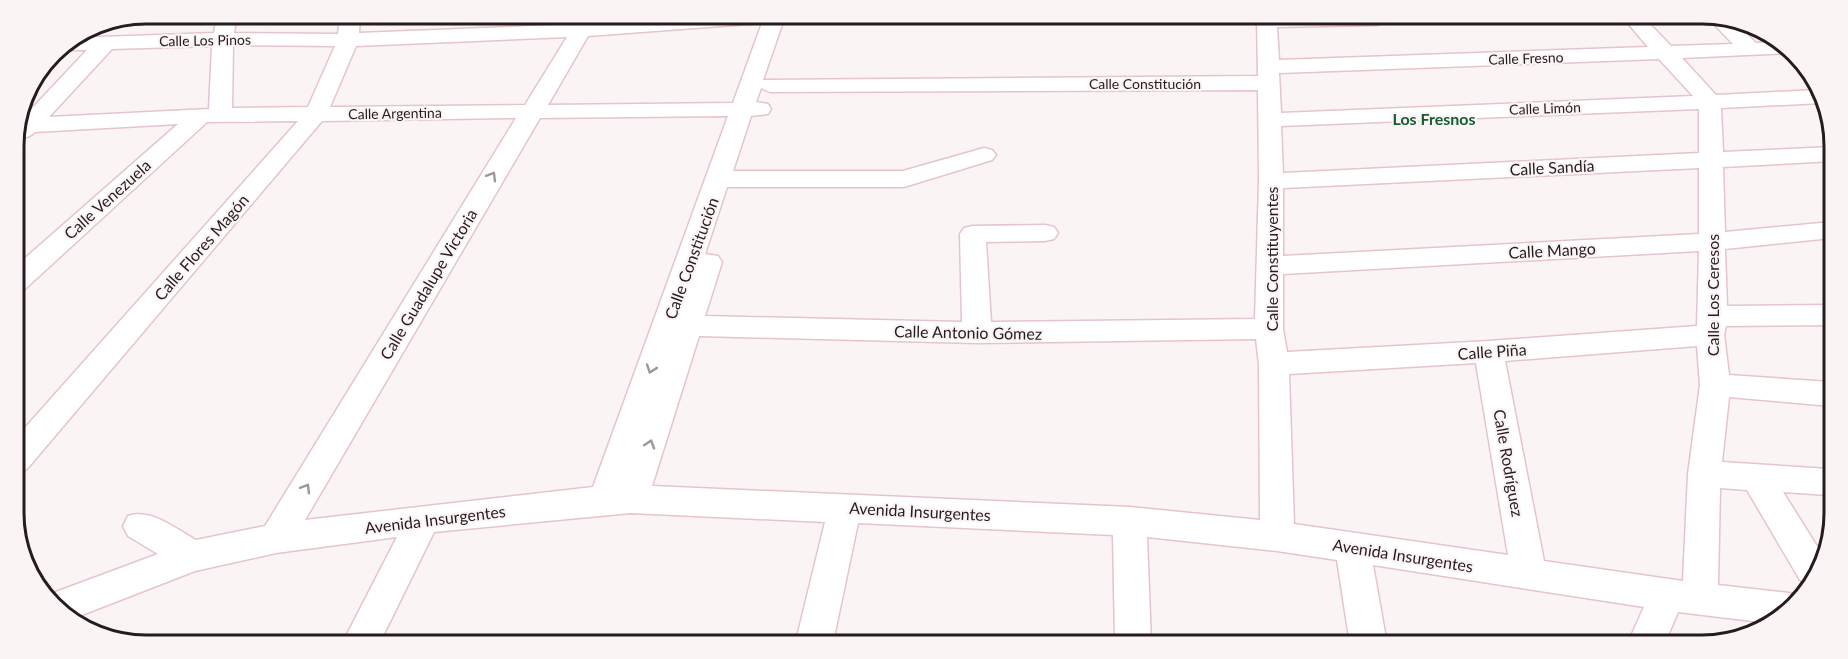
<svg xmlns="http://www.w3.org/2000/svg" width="1848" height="659" font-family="Lato,sans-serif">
	<rect width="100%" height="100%" fill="#fbf4f5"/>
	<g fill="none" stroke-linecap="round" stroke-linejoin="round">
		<g stroke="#e5c4cc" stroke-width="3">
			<path id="minor" d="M217,14H237L234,33L338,34L340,14H360L359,33L581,24L693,16H785L763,80L1258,76L1257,18L1386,19L1383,23L1376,25L1277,27L1279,60L1648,47L1625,20H1646L1671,46L1733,44L1710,20H1732L1756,43L1776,42L1792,53L1682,58L1716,95L1816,90L1822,103L1721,108L1723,152L1833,147V161L1723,167L1725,232L1832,222V238L1725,249L1727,306L1831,305V325L1726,326L1724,335L1729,375L1830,382V406L1729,397L1722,462L1829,469L1828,495L1783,492L1825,559L1808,583L1800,580L1747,490L1720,488L1718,585L1789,593L1798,596L1783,618L1769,623L1678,612L1664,645H1627L1644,607L1373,565L1387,644H1350L1337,560L1277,551L1147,537L1151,643H1115L1113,535L858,523L833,642L796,641L825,522L631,513L434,532L381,640H344L397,537L276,553L195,571L74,618L47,601L45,596L158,554L128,536L123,526L128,516C151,508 176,529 196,540L265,526L516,118L322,121L27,469L16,473L15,439L298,121L207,122L25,289L15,291V267L178,124L35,132C29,138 22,139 14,135L19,117L23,118L87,50H56L72,38L214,33ZM762,23L733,103L548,105L588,36ZM567,37L525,105L330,107L356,46ZM233,45L335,46L308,107L232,108ZM212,46L209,109L49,117L112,49ZM1659,59L1693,96L1281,113L1279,73ZM761,88L770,92L1258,90L1259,181L1255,319L991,322L986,242L1045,241L1054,239L1058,233L1054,227L1045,225L973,226L964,228L960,234L962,322L705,316L722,262L718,256L705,254L727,187H904L992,160L996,155L992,150L984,148L903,171H733L751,116L768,114L771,109L768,104L756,102ZM1699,109V153L1283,173L1281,126ZM728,116L593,487L305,520L540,118ZM1699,168V234L1283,256V188ZM1699,251L1697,326L1489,341L1287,352L1283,329V274ZM699,336L977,343L1256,339L1259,364L1260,520L1130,507L652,486ZM1697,346L1700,385L1688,474L1683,581L1544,561L1505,361ZM1476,363L1508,555L1294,524L1289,374Z"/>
		</g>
		<use href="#minor" fill="#fff" fill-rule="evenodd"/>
	</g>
	<defs><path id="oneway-chevron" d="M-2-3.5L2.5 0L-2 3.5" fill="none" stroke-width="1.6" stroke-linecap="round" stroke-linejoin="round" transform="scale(1.5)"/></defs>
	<g stroke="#9d989a">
		<use href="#oneway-chevron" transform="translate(492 176) rotate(-59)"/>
		<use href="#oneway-chevron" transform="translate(651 369) rotate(109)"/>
		<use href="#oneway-chevron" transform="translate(650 444) rotate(-72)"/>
		<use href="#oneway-chevron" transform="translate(306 488) rotate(-59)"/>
	</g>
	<g text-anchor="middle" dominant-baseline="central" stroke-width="4.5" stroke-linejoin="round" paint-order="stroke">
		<g font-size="14" fill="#261b1e" stroke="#fbf4f5">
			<text transform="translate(205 40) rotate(-1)">Calle Los Pinos</text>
			<text transform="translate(1526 58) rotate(-2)">Calle Fresno</text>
			<text x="1145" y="83">Calle Constitución</text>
			<text transform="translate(1545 108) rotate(-2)">Calle Limón</text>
			<text transform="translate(395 113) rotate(-1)">Calle Argentina</text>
		</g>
		<g font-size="16" font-weight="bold" fill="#165d31" stroke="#fbf4f5">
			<text x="1434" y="118">Los Fresnos</text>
		</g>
		<g font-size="16" fill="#261b1e" stroke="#fbf4f5">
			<text transform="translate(1552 167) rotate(-3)">Calle Sandía</text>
			<text transform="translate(107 199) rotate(-42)">Calle Venezuela</text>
			<text transform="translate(201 247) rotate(-49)">Calle Flores Magón</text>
			<text transform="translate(1552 250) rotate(-3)">Calle Mango</text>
			<text transform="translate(691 258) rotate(-70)">Calle Constitución</text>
			<text transform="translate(1271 259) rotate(-90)">Calle Constituyentes</text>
			<text transform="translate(428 284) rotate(-59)">Calle Guadalupe Victoria</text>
			<text transform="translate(1712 295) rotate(-90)">Calle Los Ceresos</text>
			<text transform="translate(968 332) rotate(1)">Calle Antonio Gómez</text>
			<text transform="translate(1492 351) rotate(-4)">Calle Piña</text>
			<text transform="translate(1509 463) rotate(80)">Calle Rodríguez</text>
			<text transform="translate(920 511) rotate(3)">Avenida Insurgentes</text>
			<text transform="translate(435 519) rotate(-7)">Avenida Insurgentes</text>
			<text transform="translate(1403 555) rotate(9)">Avenida Insurgentes</text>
		</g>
	</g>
	<path d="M0 0H1848V659H0ZM146 24H1702A122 122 0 0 1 1824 146V513A122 122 0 0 1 1702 635H146A122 122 0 0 1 24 513V146A122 122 0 0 1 146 24Z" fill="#fbf4f5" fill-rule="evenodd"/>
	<path fill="none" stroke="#261b1e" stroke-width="3" d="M146 24H1702A122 122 0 0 1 1824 146V513A122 122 0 0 1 1702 635H146A122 122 0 0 1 24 513V146A122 122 0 0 1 146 24Z"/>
</svg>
